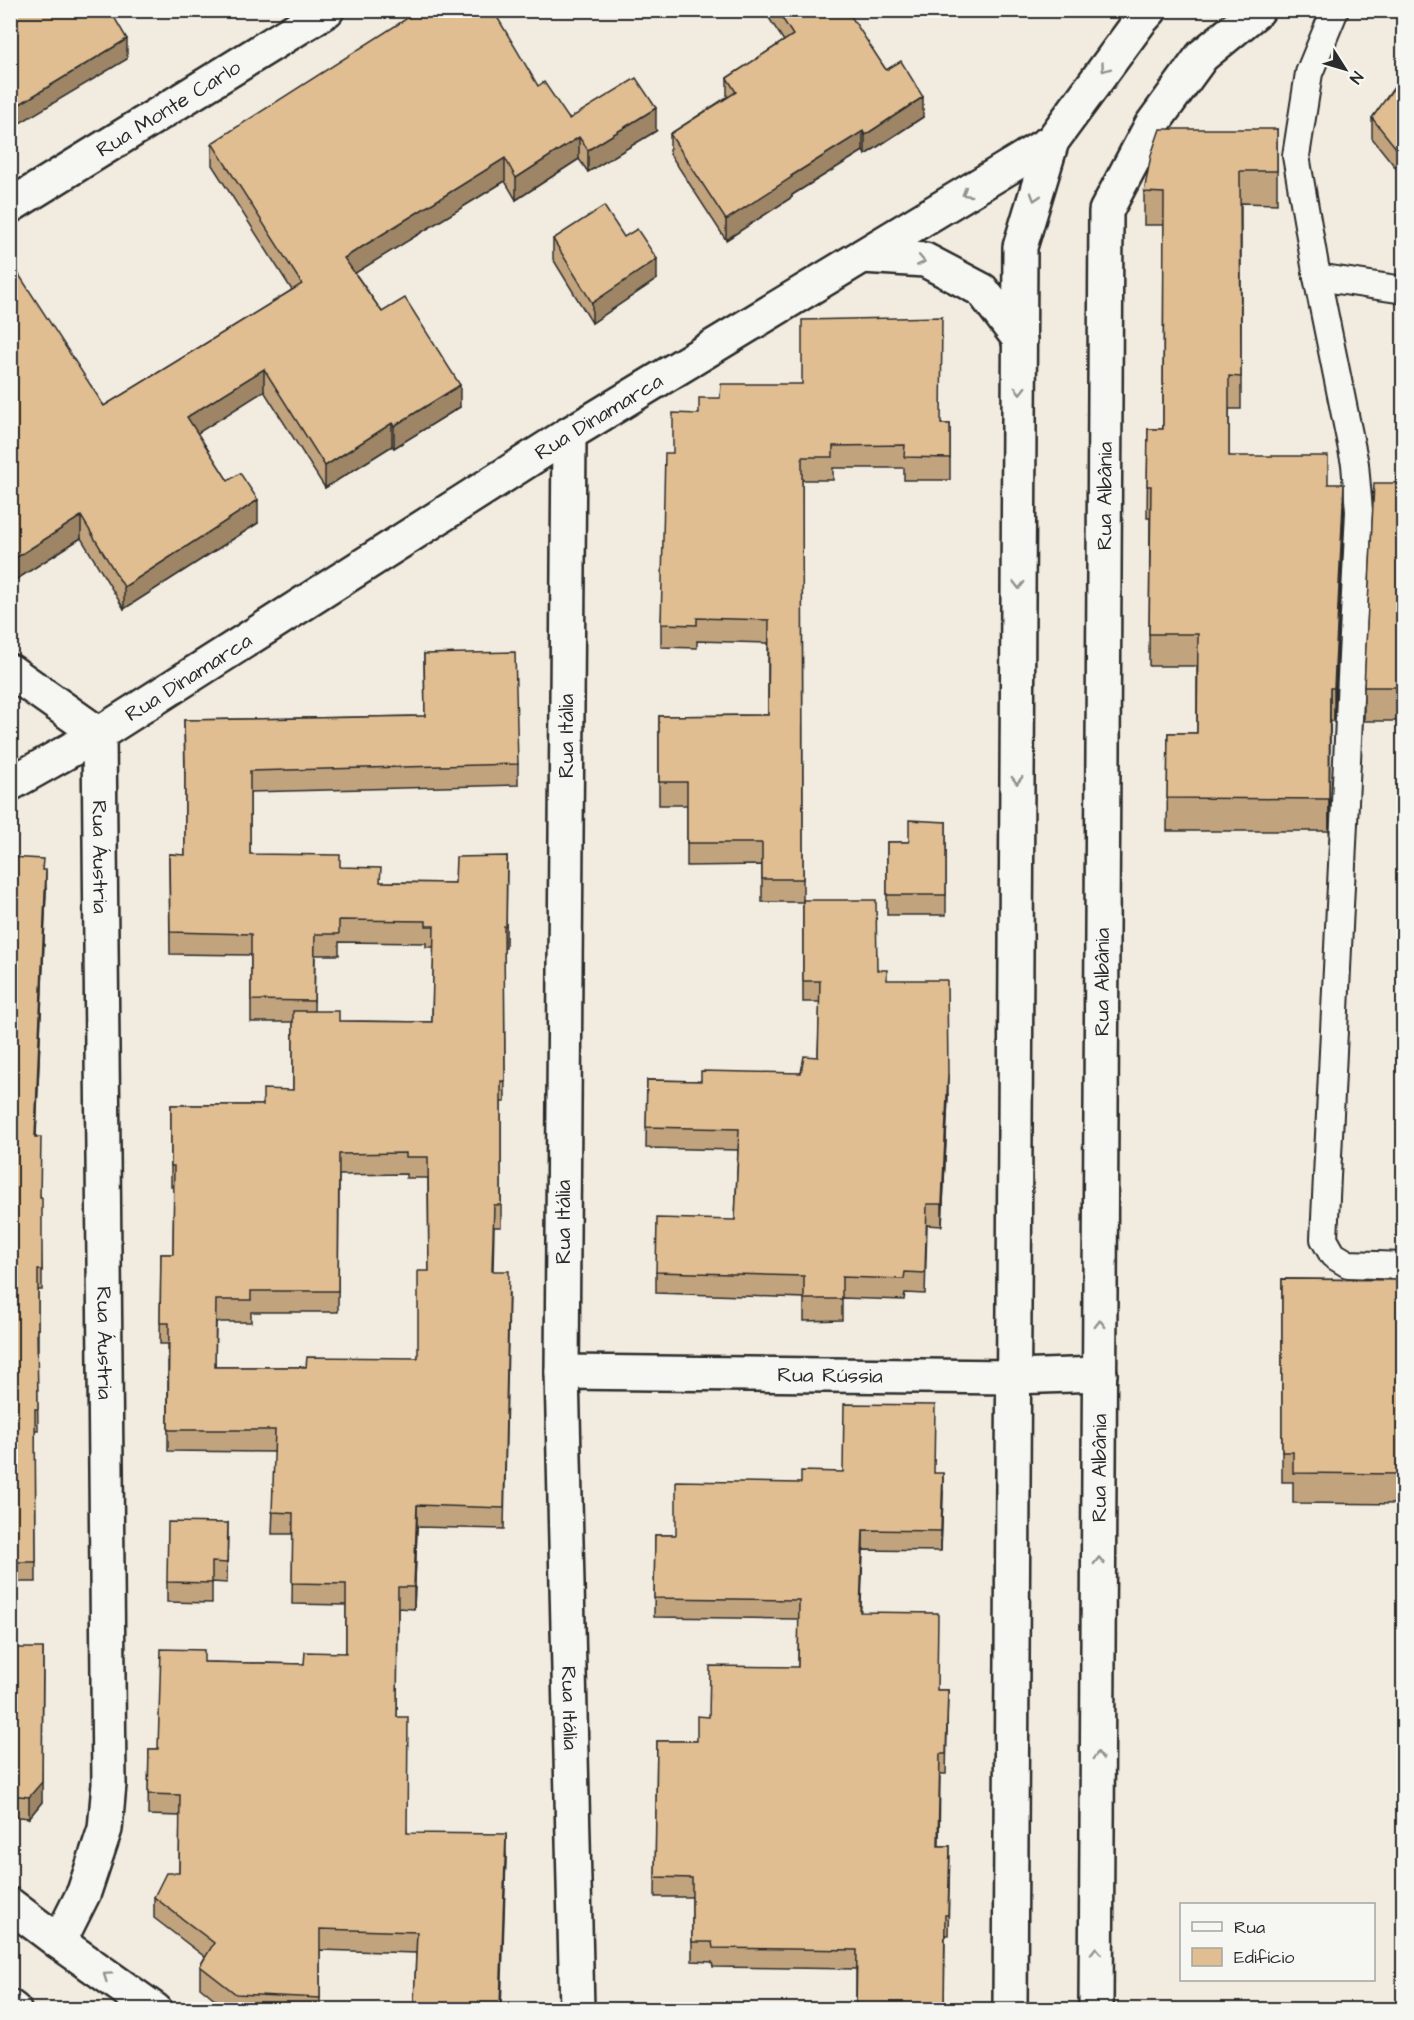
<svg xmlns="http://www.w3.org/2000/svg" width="1414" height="2020" font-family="'Architects Daughter',sans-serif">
	<rect width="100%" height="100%" fill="#f2ebdf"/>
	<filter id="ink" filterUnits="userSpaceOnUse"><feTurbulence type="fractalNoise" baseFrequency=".0167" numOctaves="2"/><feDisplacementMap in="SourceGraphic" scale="12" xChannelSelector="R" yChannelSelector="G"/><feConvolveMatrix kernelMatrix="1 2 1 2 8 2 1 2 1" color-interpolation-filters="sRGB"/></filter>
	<g filter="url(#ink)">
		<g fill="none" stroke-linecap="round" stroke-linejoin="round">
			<g stroke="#2b2b2b" stroke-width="30">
				<g id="lane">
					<polyline points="1335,10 1309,73 1296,156 1317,277 1355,464 1359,511 1324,1239 1333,1255 1348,1264 1404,1266"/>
					<polyline points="1317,277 1404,290"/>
				</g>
			</g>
			<g stroke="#2b2b2b" stroke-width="38">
				<g id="street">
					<path id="s1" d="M10,206L327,10"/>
					<polyline points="863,256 925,260 982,290 1020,340"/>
					<path id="s2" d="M569,434L562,1372L577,2010"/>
					<path id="s3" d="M10,671L99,734L109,1784L105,1829L84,1892L59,1942"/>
					<path id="s4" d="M10,784L99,734L569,434L1052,141"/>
					<path id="s5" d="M562,1372L1014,1377L1100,1374"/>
				</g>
			</g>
			<g stroke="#2b2b2b" stroke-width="38">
				<g id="secondary">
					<polyline points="10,1905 59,1942 155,2010"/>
					<polyline points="10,2007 14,2010"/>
				</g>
			</g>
			<g stroke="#2b2b2b" stroke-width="38">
				<g id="primary">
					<polyline points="1010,2010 1020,247 1052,141 1140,21 1150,10"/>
					<path id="s6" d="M1096,2010L1106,211L1151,126L1202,56L1258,10"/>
				</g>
			</g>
			<use href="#lane" stroke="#f6f6f2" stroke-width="26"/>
			<use href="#street" stroke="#f6f6f2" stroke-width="33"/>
			<use href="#secondary" stroke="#f6f6f2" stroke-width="33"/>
			<use href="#primary" stroke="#f6f6f2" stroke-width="33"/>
		</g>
		<g fill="#c1a37e" stroke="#2b2b2b" stroke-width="1.5" fill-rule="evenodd">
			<polygon points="769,10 849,10 847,12 886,70 923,117 865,155 863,151 792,195 792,197 726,240 670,154 670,134 727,97 727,78 784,41 769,18"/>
			<polygon points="1404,74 1404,173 1400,173 1372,138 1372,118"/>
			<polygon points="538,86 569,119 656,131 588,172 579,159 516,200 505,181 355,273 382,312 460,407 394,448 392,446 325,488 264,391 197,433 228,481 258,523 124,609 81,538 14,581 10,575 10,274 104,406 292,290 212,165 212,143"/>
			<polygon points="1277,129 1277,204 1241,203 1241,409 1229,409 1229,456 1328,484 1344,517 1334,721 1330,721 1329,831 1167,831 1168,733 1197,733 1197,666 1149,666 1150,518 1147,518 1148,429 1163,429 1164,225 1144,225 1144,192"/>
			<polygon points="624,237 657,279 592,323 553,259 553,239"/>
			<polygon points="1404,389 1404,731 1400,732 1400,721 1364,721 1364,687 1396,483 1399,477"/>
			<polygon points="941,424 950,424 950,480 904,480 904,468 833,468 833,480 802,480 803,900 887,980 948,1095 942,1226 927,1225 925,1294 905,1293 904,1300 842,1298 842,1320 804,1321 804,1298 656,1293 656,1272 735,1220 738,1150 646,1148 647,1080 701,1081 801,1073 818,1057 820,1002 803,1002 803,902 762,902 762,865 687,866 687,805 659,805 659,716 768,715 768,643 697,641 697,648 661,647 661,624 673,453"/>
			<path d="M424,654L518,764V785L250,792V854L340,867L381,882L455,883L507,856L506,948H504L505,1102H501V1227H494L493,1271L509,1293L504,1529L417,1527L414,1609L398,1608L397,1717L407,1833L506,1855L501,2010H414L416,1953L320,1950V2010H228L200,1987V1966L205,1957L154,1918V1897L179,1873L180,1816L148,1815L149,1749H158L204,1662L304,1664L346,1653V1605L292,1604L293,1534H272L275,1452L168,1451V1344H160L161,1254H173L174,1187H171V1105H263L293,1090V1022H251V955L170,954L169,854L185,855V779L184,720L425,716ZM339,942L426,943V947H434L432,1022L339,1021L314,1011L315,955H339ZM406,1174V1178H428L429,1271L418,1358L306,1367H215L216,1322H251V1312H338L339,1175Z"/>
			<polygon points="946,822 946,915 887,915 887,842 909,842"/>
			<polygon points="10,857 43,870 46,890 36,1137 40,1198 42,1270 42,1290 38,1290 38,1350 37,1350 38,1430 35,1430 36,1582 10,1582"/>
			<polygon points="1282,1279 1404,1280 1404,1504 1293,1503 1293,1482 1282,1482"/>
			<polygon points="934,1473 943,1492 941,1551 863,1550 860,1612 937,1690 948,1690 946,1774 940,1774 939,1846 950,1846 948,1935 945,1935 944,2010 856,2010 856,1969 713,1967 712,1962 692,1961 692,1897 655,1897 657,1741 697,1741 709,1717 798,1667 799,1619 654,1617 655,1535 676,1535 801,1483"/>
			<polygon points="228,1523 227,1583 212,1582 212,1603 167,1602 167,1582"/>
			<polygon points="10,1648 42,1802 29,1818 10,1816"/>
		</g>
		<g fill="#9d8566" stroke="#2b2b2b" stroke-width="1.5">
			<polygon points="127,39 127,59 10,129 10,110"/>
			<polygon points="923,97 923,117 865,155 865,135"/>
			<polygon points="656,108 656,131 588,172 588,150"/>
			<polygon points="863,131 863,151 792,195 792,197 726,240 726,220 791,176"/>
			<polygon points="579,137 579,159 516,200 516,178"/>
			<polygon points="505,158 505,181 344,280 344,258"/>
			<polygon points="657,259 657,279 592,323 592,303"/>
			<polygon points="264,369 264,391 187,440 187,417"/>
			<polygon points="460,385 460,407 394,448 394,426"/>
			<polygon points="392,423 392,446 325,488 325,466"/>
			<polygon points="1344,484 1344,517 1334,721 1334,688"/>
			<polygon points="258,500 258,523 124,609 124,587"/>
			<polygon points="81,516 81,538 14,581 14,559"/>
			<polygon points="1330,688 1330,721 1329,831 1329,799"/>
			<polygon points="46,870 46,890 35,1157 35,1137"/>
			<polygon points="948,1074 948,1095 942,1226 942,1204"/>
			<polygon points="943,1473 943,1492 941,1551 941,1531"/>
			<polygon points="417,1505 417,1527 414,1609 414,1587"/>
			<polygon points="863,1530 863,1550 860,1632 860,1612"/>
			<polygon points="43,1648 42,1802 29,1818 29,1797"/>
			<polygon points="506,1834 506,1855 500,2010 500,2007"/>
		</g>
		<g fill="#e0be92" stroke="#2b2b2b" stroke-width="1.5" fill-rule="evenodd">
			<polygon points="10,10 110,10 127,39 10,110"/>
			<polygon points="420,10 493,10 538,86 544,82 569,119 636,78 656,108 588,150 579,137 516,178 505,158 344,258 382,312 405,298 460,385 394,426 392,423 325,466 264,369 187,417 228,481 240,473 258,500 124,587 81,516 14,559 10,553 10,274 16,270 104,406 302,284 212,143"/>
			<polygon points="777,10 847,10 886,70 901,61 923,97 865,135 863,131 791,176 792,177 726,220 670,134 736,92 727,78 793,35"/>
			<polygon points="1404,74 1404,153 1400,153 1372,118 1403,75"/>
			<polygon points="1160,129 1277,129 1277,171 1240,171 1241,377 1229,376 1229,456 1328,456 1328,484 1344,484 1334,688 1330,688 1329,799 1167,798 1168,733 1197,733 1198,634 1149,634 1151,486 1147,486 1148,429 1163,429 1164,193 1144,192 1151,155"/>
			<polygon points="604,206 624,237 637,229 657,259 592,303 553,239"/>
			<polygon points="942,317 941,424 950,424 950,458 904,457 905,445 833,446 833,457 802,457 803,879 762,879 762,843 687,843 687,782 659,782 659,716 768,715 769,620 697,618 697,625 661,624 665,453 673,453 673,413 699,414 699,398 720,398 721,384 802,384 802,320"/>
			<polygon points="1404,389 1404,697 1400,697 1400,687 1364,687 1374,483 1396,483 1396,477 1399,477"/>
			<path d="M515,652L518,764L250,771V854L340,855V867L381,868L380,882L455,883L456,857L507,856L506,926H504L505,1081H501V1205H494L492,1271H509L504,1508L417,1505L414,1587H398L397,1717H408L407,1833L506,1834L500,2007L414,2003L417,1932L320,1929V1998L236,1994L200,1966L214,1943L154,1897L166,1873H179L180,1795L148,1794L149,1749H158L161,1649L204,1650V1662L304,1664L305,1652L346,1653V1584L292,1583L293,1513L272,1512L275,1430H168L169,1323H160L161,1254H173L174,1166H171V1105H263V1089L293,1090V1011H339V1021L432,1022L434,926H426V921L339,920V934H315L314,1001L251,1000V934L170,932L169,854L185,855V761L184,720L425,716L424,654ZM406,1153V1157H428L429,1271H418V1358L307,1357L306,1367H215L216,1300H251V1291H338L339,1154Z"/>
			<polygon points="909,820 946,822 946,895 887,895 887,842 909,842"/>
			<polygon points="10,857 43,859 42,870 46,870 35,1137 41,1137 40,1198 42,1198 42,1270 38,1270 38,1329 37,1329 38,1409 35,1409 36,1562 10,1562"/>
			<polygon points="803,900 876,900 877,970 887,970 887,980 947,980 948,1074 942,1204 927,1204 925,1273 905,1272 904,1279 842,1277 842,1299 804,1299 804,1276 656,1272 657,1218 735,1220 739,1129 646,1127 647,1080 701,1081 701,1071 801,1073 804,1056 818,1057 820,981 803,981"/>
			<polygon points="1282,1279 1404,1280 1404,1474 1293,1473 1293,1452 1282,1452"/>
			<polygon points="844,1404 935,1405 934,1473 943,1473 941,1531 863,1530 860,1612 938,1613 937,1690 948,1690 946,1754 940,1754 938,1846 950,1846 948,1915 945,1915 944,2006 889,2006 889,2010 856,2010 857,1950 713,1948 712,1942 692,1942 692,1878 655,1877 657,1741 697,1741 697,1716 709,1717 710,1666 798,1667 799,1600 654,1598 655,1535 676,1535 676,1481 801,1483 801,1471 843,1472"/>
			<polygon points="168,1522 228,1523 227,1563 212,1562 212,1583 167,1582"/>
			<polygon points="10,1648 43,1648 42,1782 29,1797 10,1795"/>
		</g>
		<defs><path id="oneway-chevron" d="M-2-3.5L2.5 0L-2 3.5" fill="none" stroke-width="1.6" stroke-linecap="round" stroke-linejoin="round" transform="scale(1.5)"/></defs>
		<g stroke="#90908e">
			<use href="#oneway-chevron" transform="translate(1105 68) rotate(126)"/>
			<use href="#oneway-chevron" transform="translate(966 193) rotate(149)"/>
			<use href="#oneway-chevron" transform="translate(1035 197) rotate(107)"/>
			<use href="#oneway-chevron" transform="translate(921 261) rotate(11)"/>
			<use href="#oneway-chevron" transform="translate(1020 390) rotate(90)"/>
			<use href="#oneway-chevron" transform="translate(1019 585) rotate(90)"/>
			<use href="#oneway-chevron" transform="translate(1017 780) rotate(90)"/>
			<use href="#oneway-chevron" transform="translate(1100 1324) rotate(-90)"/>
			<use href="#oneway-chevron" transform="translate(1099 1561) rotate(-90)"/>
			<use href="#oneway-chevron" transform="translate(1098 1756) rotate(-90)"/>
			<use href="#oneway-chevron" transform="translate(1096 1951) rotate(-90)"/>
			<use href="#oneway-chevron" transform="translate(107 1976) rotate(-145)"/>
		</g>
	</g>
	<g text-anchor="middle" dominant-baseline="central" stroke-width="4.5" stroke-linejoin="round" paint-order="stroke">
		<g font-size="21" fill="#2b2b2b" stroke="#f6f6f2">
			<text stroke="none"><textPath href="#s1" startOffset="186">Rua Monte Carlo</textPath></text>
			<text stroke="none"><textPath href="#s4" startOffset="694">Rua Dinamarca</textPath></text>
			<text stroke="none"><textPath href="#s6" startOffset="1514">Rua Albânia</textPath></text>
			<text stroke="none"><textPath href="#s4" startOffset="208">Rua Dinamarca</textPath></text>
			<text transform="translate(566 736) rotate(-90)">Rua Itália</text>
			<text stroke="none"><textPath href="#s3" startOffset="232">Rua Áustria</textPath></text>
			<text stroke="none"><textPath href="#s6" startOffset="1028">Rua Albânia</textPath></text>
			<text transform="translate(563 1222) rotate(-90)">Rua Itália</text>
			<text stroke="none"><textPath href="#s3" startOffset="718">Rua Áustria</textPath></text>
			<text stroke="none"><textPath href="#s5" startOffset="268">Rua Rússia</textPath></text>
			<text stroke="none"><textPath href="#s6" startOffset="542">Rua Albânia</textPath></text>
			<text stroke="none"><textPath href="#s2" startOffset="1274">Rua Itália</textPath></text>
		</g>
	</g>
	<rect width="1414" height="2020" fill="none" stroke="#f6f6f2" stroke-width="36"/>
	<rect x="18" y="18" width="1378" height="1984" fill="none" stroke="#2b2b2b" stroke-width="2" filter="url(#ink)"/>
	<rect x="1180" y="1903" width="195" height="78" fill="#f6f6f2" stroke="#a5a5a2" stroke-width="1.5"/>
	<rect x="1192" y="1922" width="30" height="9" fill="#f6f6f2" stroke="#a5a5a2" stroke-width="1.5"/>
	<text x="1234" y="1933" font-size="18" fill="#2b2b2b">Rua</text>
	<rect x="1192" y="1948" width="30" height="18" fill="#e0be92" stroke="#a5a5a2" stroke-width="1.5"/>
	<text x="1234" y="1963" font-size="18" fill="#2b2b2b">Edifício</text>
	<g transform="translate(1345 69) rotate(127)" stroke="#f6f6f2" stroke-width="4.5" paint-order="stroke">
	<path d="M0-4.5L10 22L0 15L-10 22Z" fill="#2b2b2b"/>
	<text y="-9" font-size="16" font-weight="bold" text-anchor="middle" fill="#2b2b2b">N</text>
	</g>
</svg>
